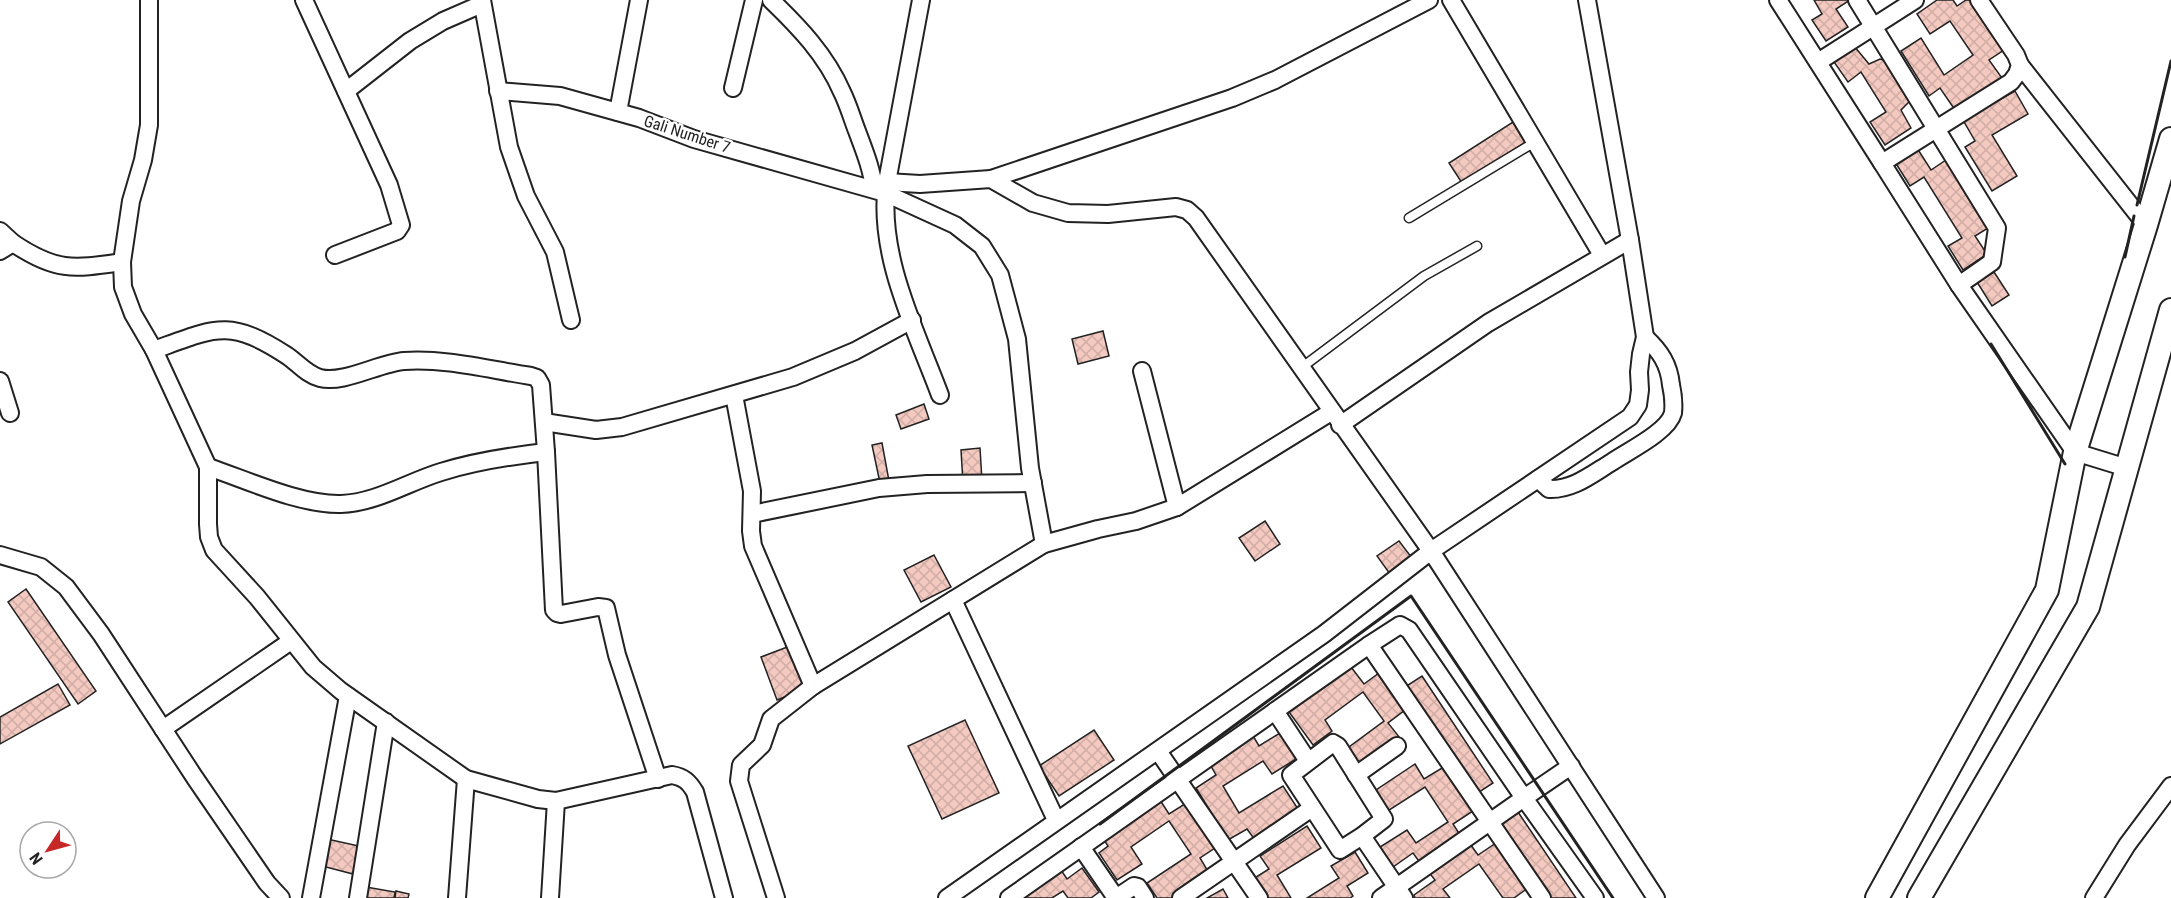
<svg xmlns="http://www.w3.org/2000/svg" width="2171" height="898" font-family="'Roboto Condensed',sans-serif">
	<defs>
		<pattern id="building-cross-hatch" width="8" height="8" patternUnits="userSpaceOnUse" patternTransform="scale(1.5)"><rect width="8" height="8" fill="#f3c9c0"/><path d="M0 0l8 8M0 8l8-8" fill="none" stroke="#d0aca5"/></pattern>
	</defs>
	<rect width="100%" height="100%" fill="#fff"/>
	<g fill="url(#building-cross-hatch)" stroke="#222" stroke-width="1.5">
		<polygon points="1814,0 1850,0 1836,9 1848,27 1826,41 1812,20 1822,14"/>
		<polygon points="1953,0 1957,6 1966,0 1971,0 2004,50 1989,60 2002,78 1955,110 1940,88 1929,96 1901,51 1921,38 1944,75 1973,55 1950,21 1930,34 1917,14 1937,0"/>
		<polygon points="1854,46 1869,64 1880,59 1887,61 1911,100 1901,110 1911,128 1885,145 1870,122 1886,112 1861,72 1848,82 1834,62"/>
		<polygon points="2015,91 2028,114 1992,135 2017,176 1992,191 1965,147 1975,141 1963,120"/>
		<polygon points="1513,122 1526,142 1462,183 1449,163"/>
		<polygon points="1917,148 1931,170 1946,160 1988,228 1975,236 1987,254 1963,270 1948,246 1962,238 1924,177 1910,186 1895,162"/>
		<polygon points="1994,272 2009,295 1992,306 1977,282"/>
		<polygon points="1103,331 1109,356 1078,364 1072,339"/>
		<polygon points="924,404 929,419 901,429 896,415"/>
		<polygon points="882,443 889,481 880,483 872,445"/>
		<polygon points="980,448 982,481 963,483 961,450"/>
		<polygon points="1265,521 1280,544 1255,561 1239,538"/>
		<polygon points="1399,541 1412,558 1390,574 1377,556"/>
		<polygon points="934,555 951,587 921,602 904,570"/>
		<polygon points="26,589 96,691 78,704 8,602"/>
		<polygon points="790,646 807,688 777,700 761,657"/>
		<polygon points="1351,667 1364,684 1383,670 1409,707 1388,723 1400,738 1358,768 1345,750 1384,721 1363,692 1325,720 1332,731 1313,745 1289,712"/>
		<polygon points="1422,676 1493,783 1473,796 1402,689"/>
		<polygon points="58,684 70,705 0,744 0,717"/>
		<polygon points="965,720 999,793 942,819 908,746"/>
		<polygon points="1094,730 1114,760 1059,796 1039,766"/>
		<polygon points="1280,733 1296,759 1272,774 1263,761 1223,786 1239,813 1283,786 1300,812 1255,840 1247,829 1228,840 1196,788 1216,775 1208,761 1252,734 1259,746"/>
		<polygon points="1415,764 1424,779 1447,765 1476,809 1453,824 1462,838 1421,864 1413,853 1393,867 1380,847 1407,830 1416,843 1448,822 1425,787 1383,814 1370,794"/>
		<polygon points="1160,800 1169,814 1188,802 1218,846 1200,858 1209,873 1172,898 1157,898 1147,883 1191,854 1169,821 1131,847 1142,864 1117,880 1099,853 1108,846 1102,837"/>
		<polygon points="1516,809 1576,898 1546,898 1495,823"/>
		<polygon points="1307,826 1321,848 1277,875 1291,898 1264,898 1253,879 1269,869 1260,856"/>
		<polygon points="327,839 359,846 353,874 322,866"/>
		<polygon points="1468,841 1478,855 1496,843 1528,888 1514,898 1503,898 1479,864 1443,889 1450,898 1415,898 1414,895 1435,880 1427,870"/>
		<polygon points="1355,852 1368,873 1347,886 1353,896 1350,898 1307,898 1339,878 1331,866"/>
		<polygon points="1059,867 1067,879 1082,868 1099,892 1091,898 1068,898 1063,891 1052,898 1013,898"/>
		<polygon points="366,887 395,892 394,898 365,898"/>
		<polygon points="1223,889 1228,898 1207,898"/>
		<polygon points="396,891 409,894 408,898 395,898"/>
	</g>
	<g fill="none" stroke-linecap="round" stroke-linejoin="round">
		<g stroke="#222" stroke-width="11">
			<g id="lane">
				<polyline points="1409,218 1535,142"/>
				<polyline points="1301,368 1424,276 1477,246"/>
			</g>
		</g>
		<g stroke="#222" stroke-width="20">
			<g id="street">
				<path d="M149,0V125L143,160L131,201L122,262L123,287L133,314L154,350L208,467V524L209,537L214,550L257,597L313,667L341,691L466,779L538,799L556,801L672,775C684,777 689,782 695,792L724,898"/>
				<polyline points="304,0 389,185 401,225 397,231 335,255"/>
				<polyline points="482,0 509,147 526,196 555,252 571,320"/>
				<path d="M771,0C799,27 826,55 842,92C848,104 852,118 857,131C864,150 872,169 874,189"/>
				<path d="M921,0L887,182C877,255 915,328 940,395"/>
				<polyline points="1451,0 1602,255"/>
				<polyline points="1778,0 1882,163"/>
				<polyline points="1857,0 1997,228 1992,262 1959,285"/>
				<polyline points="1979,0 2016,55 2020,65 2017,74 2011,82 1882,163 1959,285 2075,452 2127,468"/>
				<polyline points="1818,62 1915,0"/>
				<polyline points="2020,65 2146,225"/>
				<polyline points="733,88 754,0"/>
				<polyline points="346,91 410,41 443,21 482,4"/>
				<polyline points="498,91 560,96 639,118 694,139 885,193 955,225 982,246 1000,275 1017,339 1030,468 1044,544 1098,529 1136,521 1177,507 1331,412"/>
				<polyline points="618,112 639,0"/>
				<polyline points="991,179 1232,98 1275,80 1429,0"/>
				<polyline points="887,182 920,184 991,179 1033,203 1068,213 1108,214 1176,207 1187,210 1196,218 1431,551 1656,898"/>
				<polyline points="0,231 13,243"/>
				<path d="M0,251L13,243C56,272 73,269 122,262"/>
				<path d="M154,350C215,328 229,318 286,355C297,362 307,375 320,378C344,384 379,363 404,361C446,358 490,370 531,376L537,378L541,385L546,452C510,456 476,461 441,472C408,482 376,503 341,504C300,505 247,480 208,467"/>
				<polyline points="1142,371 1177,507"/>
				<polyline points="0,381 10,413"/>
				<polyline points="734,395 752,491 751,531 753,546 813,686 1044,544"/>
				<polyline points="544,422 596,430 622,427 793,377 855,351 912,320"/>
				<polyline points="1340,425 1488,323 1630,240"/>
				<polyline points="546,452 554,610 557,613 561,614 598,607 606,608 617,655 658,779"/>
				<path d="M1538,479L1549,489C1573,490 1592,474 1612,462C1628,451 1668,432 1673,413C1674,404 1673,394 1671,385C1669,364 1660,351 1645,337"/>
				<polyline points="752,514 879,488 927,484 1033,483"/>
				<polyline points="0,555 41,567 66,587 101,634 195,778 267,883 281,898"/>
				<polyline points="953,600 1056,820"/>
				<polyline points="1369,645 1542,898"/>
				<polyline points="1275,711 1308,761"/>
				<polyline points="163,729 291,641"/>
				<polyline points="1158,751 1259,898"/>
				<polyline points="1571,766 1524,798 1595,898"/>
				<polyline points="1356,775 1397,746"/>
				<polyline points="1362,836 1384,819 1338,746 1333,743 1291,775 1340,850 1362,836 1404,898"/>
				<polyline points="1081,847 1116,898"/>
				<polyline points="311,898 348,696"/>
				<polyline points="358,898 386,722"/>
				<polyline points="457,898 466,779"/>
				<polyline points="550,898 556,801"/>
				<polyline points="776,898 739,781 741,765 762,745 771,719 813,686"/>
				<polyline points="947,898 1324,634 1431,551 1630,417 1638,405 1640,390 1639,372 1641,354 1645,337 1630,240 1587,0"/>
				<polyline points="1009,898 1369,645 1400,625 1409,630 1524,798 1381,898"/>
				<polyline points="1116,898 1134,886 1138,887 1145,898"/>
				<polyline points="1181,898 1312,808"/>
				<polyline points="2094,898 2127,845 2171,786"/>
			</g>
		</g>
		<g stroke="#222" stroke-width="26">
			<g id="secondary">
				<polyline points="1877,898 2047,590 2075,452 2146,225 2171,139"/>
				<polyline points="1919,898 2088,607 2171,310"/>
			</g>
		</g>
		<use href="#lane" stroke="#fff" stroke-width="8"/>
		<use href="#street" stroke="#fff" stroke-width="16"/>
		<use href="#secondary" stroke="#fff" stroke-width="22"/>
		<g stroke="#222" stroke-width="3">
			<polyline points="2137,205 2171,61"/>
			<polyline points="2125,257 2134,216"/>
			<polyline points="1991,344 2065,464"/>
			<polyline points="1100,824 1411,596 1613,898"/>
		</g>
	</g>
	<g text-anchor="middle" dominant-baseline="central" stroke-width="4.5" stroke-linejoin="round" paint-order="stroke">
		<g font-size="16" fill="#222" stroke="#fff">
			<text transform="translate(687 134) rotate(18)">Gali Number 7</text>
		</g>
	</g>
	<g transform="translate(48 850) rotate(234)"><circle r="28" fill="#ffffff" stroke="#a7a7a7" stroke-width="1.5"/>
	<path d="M0-4.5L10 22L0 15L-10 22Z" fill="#c62828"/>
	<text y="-9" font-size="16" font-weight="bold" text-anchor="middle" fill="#222222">N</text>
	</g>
</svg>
